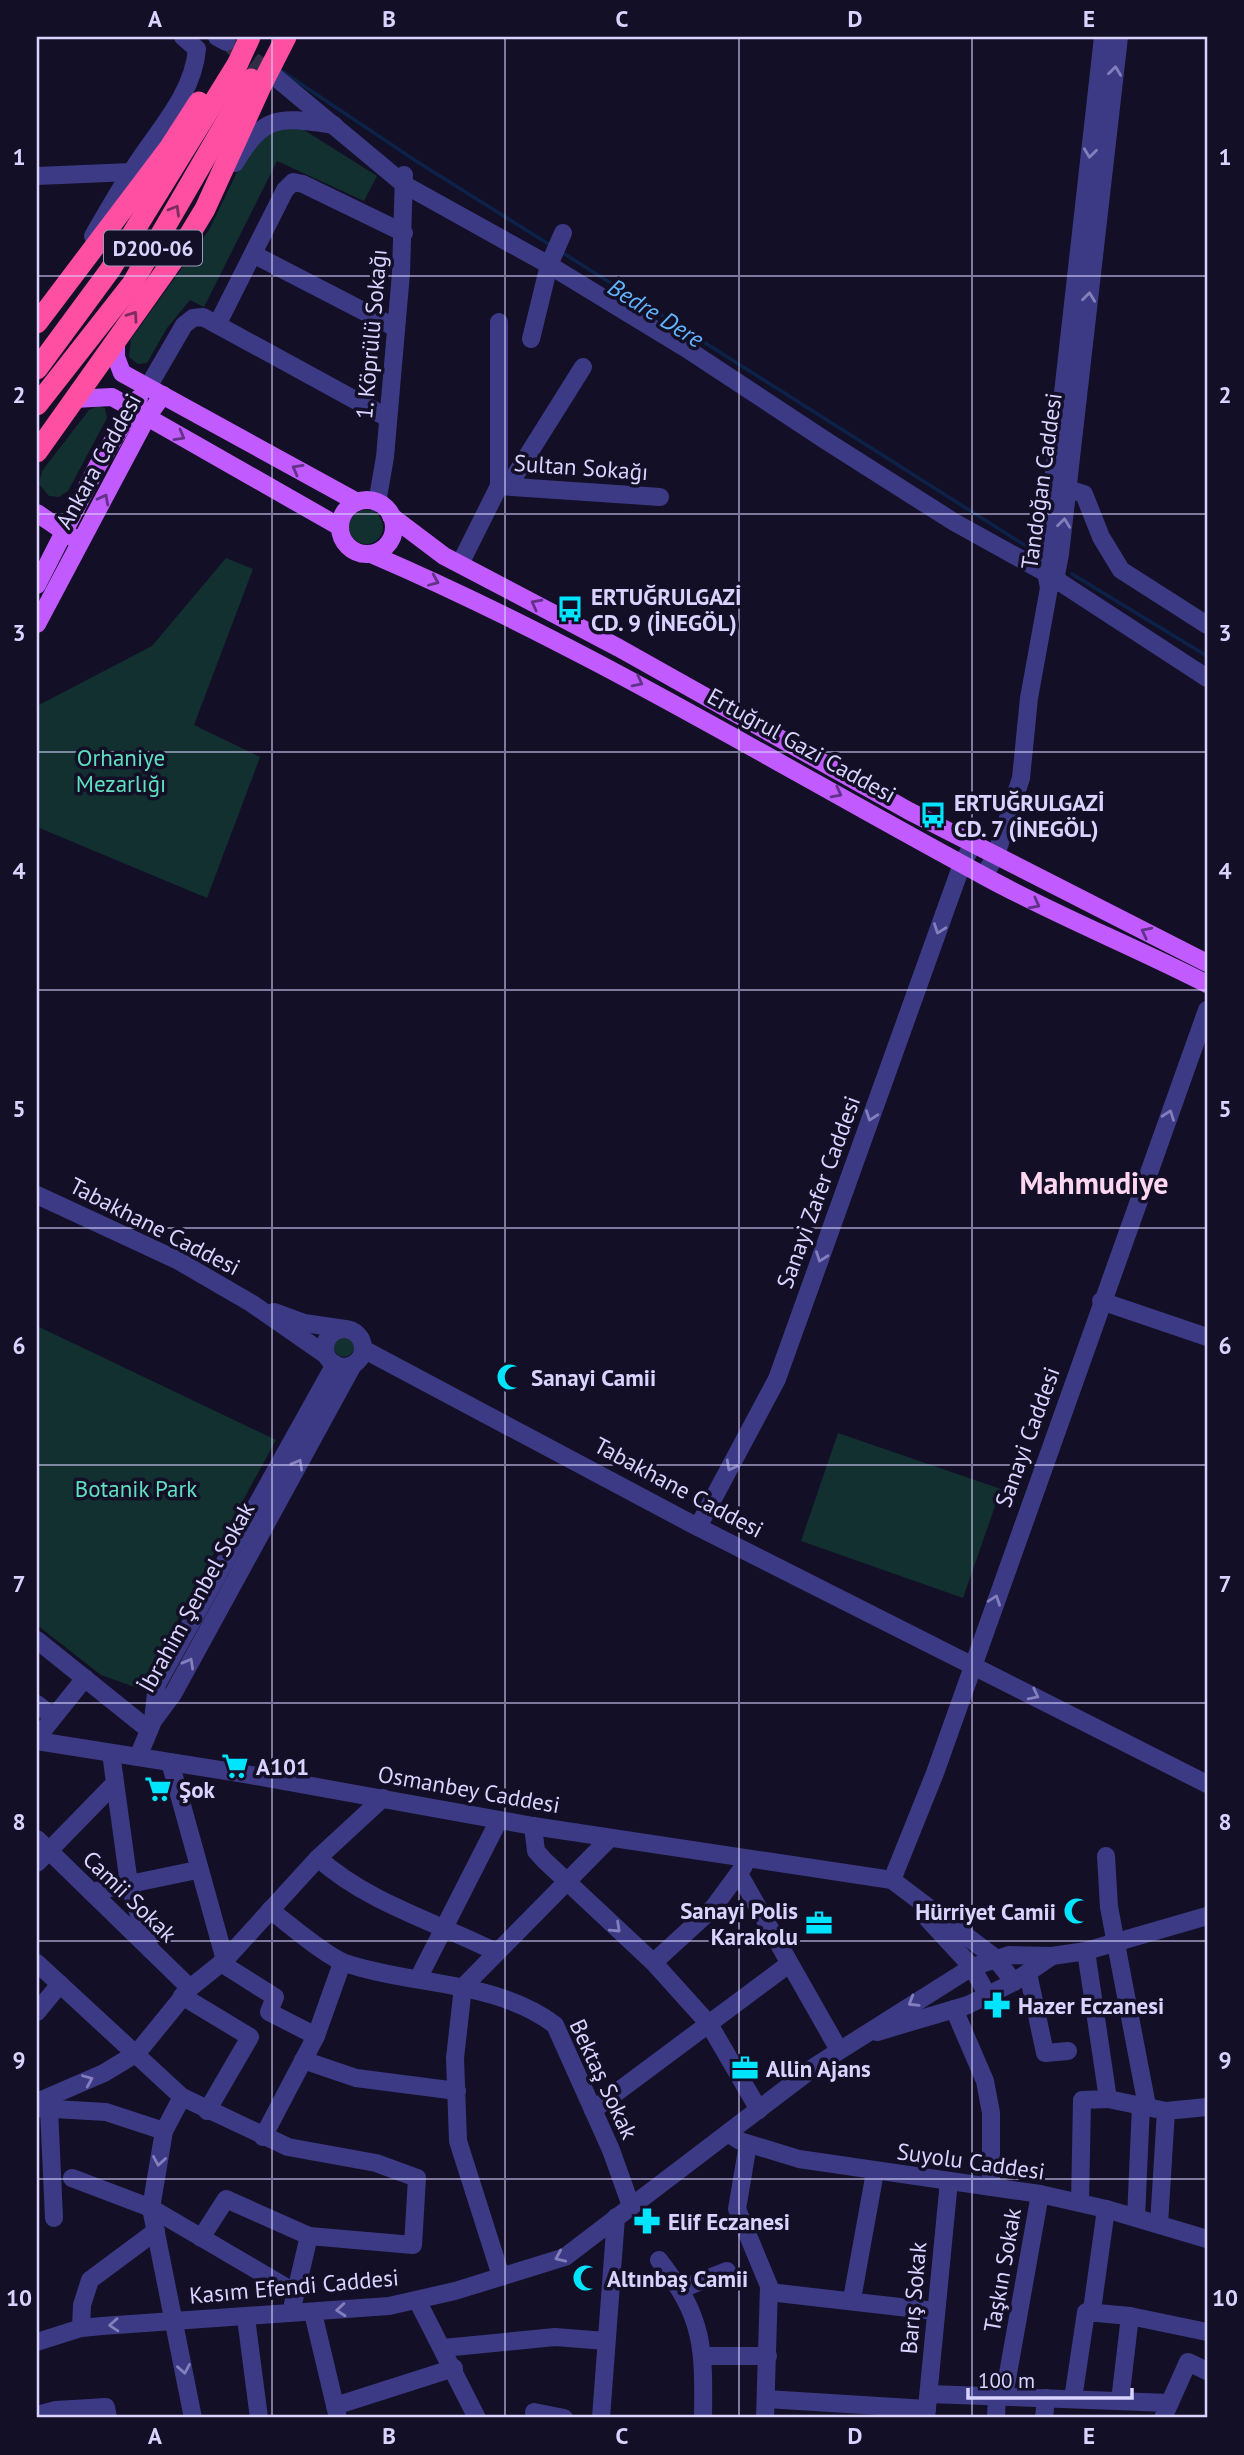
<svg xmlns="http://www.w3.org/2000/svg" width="1244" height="2455" font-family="'PT Sans',sans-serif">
	<rect width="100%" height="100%" fill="#130f26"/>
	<g fill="#12302f">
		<polygon points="301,128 377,176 364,201 277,161 204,307 190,300 167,328 147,363 138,364 129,357 131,339 209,230 253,139 273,129"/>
		<polygon points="98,406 105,408 107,418 68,491 59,497 49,496 39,484 42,471 89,410"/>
		<circle cx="366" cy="527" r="17"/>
		<polygon points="226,558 253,569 194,725 260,757 207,898 37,827 37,706 152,646"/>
		<polygon points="37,1326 276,1440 140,1689 101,1675 37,1625"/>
		<circle cx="344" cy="1347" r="10"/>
		<polygon points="838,1433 1001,1489 963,1598 801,1541"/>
	</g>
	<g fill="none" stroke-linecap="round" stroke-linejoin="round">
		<g stroke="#0c2248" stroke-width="3.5">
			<polyline points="280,70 416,161 550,245"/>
			<polyline points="560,251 1037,553"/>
			<polyline points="1072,574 1207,656"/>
		</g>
		<polyline stroke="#312d47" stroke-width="18" stroke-dasharray="18 9" stroke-linecap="butt" points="231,45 274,76"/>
		<g stroke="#3d3a85" stroke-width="18">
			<polyline points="217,37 226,42"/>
			<polyline points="274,76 405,185 549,265 687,349 828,442 954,522 1046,573 1207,678"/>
			<path d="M235,163C265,113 279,117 334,125"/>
			<polyline points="37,176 131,172"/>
			<path d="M93,236C106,214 118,192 132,171C156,132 193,96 197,49L183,37"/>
			<polyline points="253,254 396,328"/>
			<polyline points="218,323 285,190 293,182 303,184 404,233"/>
			<polyline points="531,339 549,265 563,233"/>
			<polyline points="148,387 184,325 193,318 203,317 388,418"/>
			<polyline points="509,485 583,367"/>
			<polyline points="499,486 660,497"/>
			<polyline points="1059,491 1068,489 1084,494 1101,537 1121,570 1207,625"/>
			<polyline points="377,503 385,457 401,273 404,175"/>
			<polyline points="460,564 499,486 499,322"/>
			<polyline points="1049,588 1055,580 1060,554 1119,37"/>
			<polyline points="984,876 996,855 1021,778 1029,698 1049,588 1045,567 1046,544 1103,37"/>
			<polyline points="37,1195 177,1260 251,1303 326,1355"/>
			<polyline points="1101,1301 1207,1337"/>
			<polyline points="274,1312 304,1323 345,1329"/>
			<circle cx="344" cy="1348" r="19"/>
			<polyline points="363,1349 690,1523 1207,1784"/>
			<polyline points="698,1527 777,1379 962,864 973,844"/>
			<polyline points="37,1640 149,1730"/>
			<polyline points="37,1704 52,1716"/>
			<polyline points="153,1720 157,1684 335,1364"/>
			<polyline points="37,1738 85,1678"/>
			<polyline points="37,1741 245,1774 533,1826 892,1880 994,1957 1014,1982"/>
			<polyline points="111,1753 129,1884 150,1949"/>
			<polyline points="138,1757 153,1721 173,1694 353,1365"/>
			<polyline points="170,1762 225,1960"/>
			<polyline points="533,1826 536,1851 544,1860 654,1963 709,2024 759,2110"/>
			<polyline points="37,1839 190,1988"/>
			<polyline points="1106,1856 1109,1907 1147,2106"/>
			<path d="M318,1858C368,1903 436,1922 496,1952"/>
			<polyline points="37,1863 115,1783"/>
			<polyline points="739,1874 839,2050"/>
			<polyline points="892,1880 935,1773 1207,1010"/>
			<polyline points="91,1892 197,1870"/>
			<path d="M270,1910C288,1923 325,1956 345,1963C413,1986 495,1980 555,2025L611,2150L631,2206"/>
			<polyline points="923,1914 972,1967 988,1996"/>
			<polyline points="654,1962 713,1908 744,1866"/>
			<polyline points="37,1963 182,2097 288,2147 376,2163 417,2178 413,2245 309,2236 226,2199 201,2238"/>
			<polyline points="221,1963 275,1997 269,2012 316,2036"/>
			<polyline points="1028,1973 1045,2053 1068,2051"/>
			<polyline points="418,1979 499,1820"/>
			<polyline points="463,1987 455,2058 458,2141 501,2276"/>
			<polyline points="463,1987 610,1838"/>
			<polyline points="182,1996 250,2037 207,2111"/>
			<polyline points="954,2009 985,2081 991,2113 991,2187"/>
			<polyline points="37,2012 60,1984"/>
			<polyline points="877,2032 968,2005 1014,1982 1052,1956"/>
			<polyline points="303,2060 356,2078 457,2091"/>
			<polyline points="182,2097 164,2131 151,2208 193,2418"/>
			<polyline points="1108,2099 1166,2111 1207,2107"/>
			<polyline points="37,2102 104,2073 137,2053 190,1988 225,1960 318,1858 383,1798"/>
			<polyline points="37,2108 106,2112 164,2131"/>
			<polyline points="49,2109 54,2218"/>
			<polyline points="593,2110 789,1964"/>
			<polyline points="729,2134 740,2141 799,2159 1040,2194 1106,2209 1207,2239"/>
			<polyline points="263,2137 316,2036 342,1963"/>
			<polyline points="748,2144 737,2209 769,2286 765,2418"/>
			<polyline points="72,2178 151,2208 294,2292"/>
			<polyline points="1080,2203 1082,2100 1108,2099 1086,1951"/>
			<polyline points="1136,2218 1141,2105"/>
			<polyline points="1159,2224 1166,2111"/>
			<path d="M659,2260C704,2318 704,2347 703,2418"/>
			<polyline points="681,2289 727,2271"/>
			<polyline points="769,2292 935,2311"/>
			<polyline points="852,2299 875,2172"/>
			<polyline points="417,2300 477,2418"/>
			<polyline points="293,2304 309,2236"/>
			<polyline points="1092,2310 1106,2209"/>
			<polyline points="313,2313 338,2418"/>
			<polyline points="246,2318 259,2418"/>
			<polyline points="81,2328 82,2305 90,2280 156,2231"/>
			<polyline points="37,2342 81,2328 102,2326 389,2306 455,2291 565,2257 817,2065 972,1967 1009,1955 1052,1956 1086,1951 1207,1916"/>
			<polyline points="443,2348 555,2337 606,2341"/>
			<polyline points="704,2356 768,2356"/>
			<polyline points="929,2394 1169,2403"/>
			<polyline points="1004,2396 1040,2194"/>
			<polyline points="766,2399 927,2409"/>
			<polyline points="1073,2399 1086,2312 1130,2316 1207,2332"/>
			<polyline points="1120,2401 1130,2316"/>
			<polyline points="335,2406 454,2368"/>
			<polyline points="534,2412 564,2418"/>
			<polyline points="37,2415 56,2410 106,2407 108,2418"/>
			<polyline points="601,2418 616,2217"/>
			<polyline points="926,2418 949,2181"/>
			<polyline points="996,2418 997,2395"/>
			<polyline points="1044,2418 1046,2398"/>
			<polyline points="1163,2418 1188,2362 1207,2371"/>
		</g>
		<g stroke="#c25bff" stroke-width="18">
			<polyline points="116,341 116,357 122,373 357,502"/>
			<polyline points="74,399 112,397 340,527"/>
			<circle cx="367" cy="527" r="27"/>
			<polyline points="37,513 72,537"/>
			<polyline points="391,516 444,556 619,648 909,811 1207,963"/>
			<path d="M371,554C584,645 780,766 984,876C1057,916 1133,946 1207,984"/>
			<polyline points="37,585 98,465 139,398"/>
			<polyline points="37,624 147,417 163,395"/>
		</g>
		<g stroke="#ff4fa3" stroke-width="21">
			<polyline points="37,323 170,147 199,102"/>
			<polyline points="37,369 110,270 238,63"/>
			<polyline points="37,405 132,284 251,79"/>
			<polyline points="37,452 179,252 205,209 262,84"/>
		</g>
		<g stroke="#ff4fa3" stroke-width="21">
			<polyline points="238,63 250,37"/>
			<polyline points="262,84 286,37"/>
		</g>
	</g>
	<defs><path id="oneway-chevron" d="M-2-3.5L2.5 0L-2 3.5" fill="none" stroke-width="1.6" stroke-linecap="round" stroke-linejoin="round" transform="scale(1.75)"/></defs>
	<g stroke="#837fbc">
		<use href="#oneway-chevron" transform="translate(1115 71) rotate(-83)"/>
		<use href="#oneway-chevron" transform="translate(1090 153) rotate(97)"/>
		<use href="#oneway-chevron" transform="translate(1089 297) rotate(-83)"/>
		<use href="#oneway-chevron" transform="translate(1064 523) rotate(-83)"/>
		<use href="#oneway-chevron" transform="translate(939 929) rotate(110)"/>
		<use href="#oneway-chevron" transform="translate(1169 1115) rotate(-70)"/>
		<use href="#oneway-chevron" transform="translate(871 1116) rotate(110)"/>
		<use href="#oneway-chevron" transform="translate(821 1257) rotate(110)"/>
		<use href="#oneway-chevron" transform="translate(298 1464) rotate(-61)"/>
		<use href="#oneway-chevron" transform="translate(731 1466) rotate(118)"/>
		<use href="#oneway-chevron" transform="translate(995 1600) rotate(-71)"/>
		<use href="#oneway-chevron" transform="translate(189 1663) rotate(-61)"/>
		<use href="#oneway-chevron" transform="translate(1034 1695) rotate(27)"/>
		<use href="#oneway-chevron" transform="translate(616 1928) rotate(43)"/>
		<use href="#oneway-chevron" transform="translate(913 2002) rotate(149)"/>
		<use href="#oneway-chevron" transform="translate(88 2080) rotate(-23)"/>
		<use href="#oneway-chevron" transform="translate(159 2161) rotate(99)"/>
		<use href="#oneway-chevron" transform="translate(560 2257) rotate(156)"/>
		<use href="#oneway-chevron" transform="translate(341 2310) rotate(175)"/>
		<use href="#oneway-chevron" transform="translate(114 2325) rotate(176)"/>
		<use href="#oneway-chevron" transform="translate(184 2369) rotate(80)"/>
	</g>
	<g stroke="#7d2c5e">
		<use href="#oneway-chevron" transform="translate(175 210) rotate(-60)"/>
		<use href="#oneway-chevron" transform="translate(133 316) rotate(-55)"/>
	</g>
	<g stroke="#623188">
		<use href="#oneway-chevron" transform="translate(180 436) rotate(30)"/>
		<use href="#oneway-chevron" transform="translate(297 469) rotate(-151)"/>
		<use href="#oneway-chevron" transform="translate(104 499) rotate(-62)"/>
		<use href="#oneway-chevron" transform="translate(434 581) rotate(23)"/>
		<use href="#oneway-chevron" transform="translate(536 604) rotate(-152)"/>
		<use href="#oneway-chevron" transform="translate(638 682) rotate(27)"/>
		<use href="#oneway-chevron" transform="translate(837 793) rotate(28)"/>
		<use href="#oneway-chevron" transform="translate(1035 904) rotate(28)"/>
		<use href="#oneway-chevron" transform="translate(1146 932) rotate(-153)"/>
	</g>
	<path fill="none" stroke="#d9d4ff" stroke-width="2" stroke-opacity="0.55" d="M272,37V2418M505,37V2418M739,37V2418M972,37V2418M37,276H1207M37,514H1207M37,752H1207M37,990H1207M37,1228H1207M37,1465H1207M37,1703H1207M37,1941H1207M37,2179H1207"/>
	<defs>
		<g id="bus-bare" transform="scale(2.1)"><path d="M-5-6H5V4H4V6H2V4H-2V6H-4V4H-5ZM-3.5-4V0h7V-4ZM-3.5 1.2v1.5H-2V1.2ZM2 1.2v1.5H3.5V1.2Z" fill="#00e5ff" stroke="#130f26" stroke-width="2.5" paint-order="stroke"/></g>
		<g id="mosque-bare" transform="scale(2.1)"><path d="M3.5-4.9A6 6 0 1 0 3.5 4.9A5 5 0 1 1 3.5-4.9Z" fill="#00e5ff" stroke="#130f26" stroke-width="2.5" paint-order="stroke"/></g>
		<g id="supermarket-bare" transform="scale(2.1)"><path d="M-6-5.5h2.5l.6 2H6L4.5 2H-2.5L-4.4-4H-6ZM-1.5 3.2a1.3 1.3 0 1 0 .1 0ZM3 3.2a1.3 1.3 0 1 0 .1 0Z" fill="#00e5ff" stroke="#130f26" stroke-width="2.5" paint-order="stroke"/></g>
		<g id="office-bare" transform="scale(2.1)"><path d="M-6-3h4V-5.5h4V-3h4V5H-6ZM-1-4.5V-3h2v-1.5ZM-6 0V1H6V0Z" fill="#00e5ff" stroke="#130f26" stroke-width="2.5" paint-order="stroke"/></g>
		<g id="pharmacy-bare" transform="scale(2.1)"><path d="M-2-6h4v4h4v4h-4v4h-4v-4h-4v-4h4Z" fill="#00e5ff" stroke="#130f26" stroke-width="2.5" paint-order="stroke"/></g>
	</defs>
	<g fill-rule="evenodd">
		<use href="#bus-bare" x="570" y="609"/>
		<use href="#bus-bare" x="933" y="815"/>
		<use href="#mosque-bare" x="510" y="1377"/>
		<use href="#supermarket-bare" x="235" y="1766"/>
		<use href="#supermarket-bare" x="158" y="1789"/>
		<use href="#mosque-bare" x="1077" y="1911"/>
		<use href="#office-bare" x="819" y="1923"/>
		<use href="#pharmacy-bare" x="997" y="2005"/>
		<use href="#office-bare" x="745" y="2068"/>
		<use href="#pharmacy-bare" x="647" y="2221"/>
		<use href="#mosque-bare" x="586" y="2278"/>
	</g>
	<g text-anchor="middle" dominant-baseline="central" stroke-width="7" stroke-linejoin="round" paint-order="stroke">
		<rect fill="#130f26" stroke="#9e99be" stroke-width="2" x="104" y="230.5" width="98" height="35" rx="5"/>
		<g font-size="21" font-weight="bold" fill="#d9d4ff">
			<text x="153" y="248">D200-06</text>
		</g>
		<g font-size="23" fill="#d9d4ff" stroke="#130f26">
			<text transform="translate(371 334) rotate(-85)">1. Köprülü Sokağı</text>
			<text transform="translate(98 461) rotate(-61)">Ankara Caddesi</text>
			<text transform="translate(581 467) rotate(4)">Sultan Sokağı</text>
			<text transform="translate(1041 481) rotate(-82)">Tandoğan Caddesi</text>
			<text transform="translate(802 745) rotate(29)">Ertuğrul Gazi Caddesi</text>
			<text transform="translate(818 1192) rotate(-70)">Sanayi Zafer Caddesi</text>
			<text transform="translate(155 1226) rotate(27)">Tabakhane Caddesi</text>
			<text transform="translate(1027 1437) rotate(-70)">Sanayi Caddesi</text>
			<text transform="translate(679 1487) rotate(28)">Tabakhane Caddesi</text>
			<text transform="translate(196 1597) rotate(-61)">İbrahim Şenbel Sokak</text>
			<text transform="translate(469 1789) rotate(10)">Osmanbey Caddesi</text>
			<text transform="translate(130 1896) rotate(44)">Camii Sokak</text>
			<text transform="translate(604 2079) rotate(65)">Bektaş Sokak</text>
			<text transform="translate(971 2161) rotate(8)">Suyolu Caddesi</text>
			<text transform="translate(1002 2270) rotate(-80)">Taşkın Sokak</text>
			<text transform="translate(294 2286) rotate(-5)">Kasım Efendi Caddesi</text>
			<text transform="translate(913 2298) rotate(-85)">Barış Sokak</text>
		</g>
		<g font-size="23" font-weight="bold" fill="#d9d4ff" stroke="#130f26" text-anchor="start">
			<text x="591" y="596">ERTUĞRULGAZİ<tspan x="591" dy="26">CD. 9 (İNEGÖL)</tspan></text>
			<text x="954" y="802">ERTUĞRULGAZİ<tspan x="954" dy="26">CD. 7 (İNEGÖL)</tspan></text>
			<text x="531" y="1377">Sanayi Camii</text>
			<text x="256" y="1766">A101</text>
			<text x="179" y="1789">Şok</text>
			<text x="798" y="1910" text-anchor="end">Sanayi Polis<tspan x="798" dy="26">Karakolu</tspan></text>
			<text x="1056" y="1911" text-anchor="end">Hürriyet Camii</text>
			<text x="1018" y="2005">Hazer Eczanesi</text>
			<text x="766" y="2068">Allin Ajans</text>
			<text x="668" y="2221">Elif Eczanesi</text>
			<text x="607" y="2278">Altınbaş Camii</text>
		</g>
		<g font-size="23" fill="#5fe0c0" stroke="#130f26">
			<text x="121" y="757">Orhaniye<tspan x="121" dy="26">Mezarlığı</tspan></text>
			<text x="136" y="1488">Botanik Park</text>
		</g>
		<g font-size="24" font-style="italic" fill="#62b6ff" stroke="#130f26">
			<text transform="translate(656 313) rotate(32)">Bedre Dere</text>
		</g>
		<g font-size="30" font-weight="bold" fill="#ffd6f0" stroke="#130f26">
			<text x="1094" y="1182">Mahmudiye</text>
		</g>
	</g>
	<rect width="1244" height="2455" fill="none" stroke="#130f26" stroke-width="77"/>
	<path d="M968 2388v10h164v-10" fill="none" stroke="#d9d4ff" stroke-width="3.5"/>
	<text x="978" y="2388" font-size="21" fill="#d9d4ff" stroke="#130f26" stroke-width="5" paint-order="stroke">100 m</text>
	<rect x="38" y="38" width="1168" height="2378" fill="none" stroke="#d9d4ff" stroke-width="2.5"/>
	<g font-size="23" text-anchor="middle" font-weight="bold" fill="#d9d4ff">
		<text x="155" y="27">A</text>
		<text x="389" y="27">B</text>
		<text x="622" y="27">C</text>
		<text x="855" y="27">D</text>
		<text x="1089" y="27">E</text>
		<text x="19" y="165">1</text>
		<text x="1225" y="165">1</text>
		<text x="19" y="403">2</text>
		<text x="1225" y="403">2</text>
		<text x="19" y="641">3</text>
		<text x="1225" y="641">3</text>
		<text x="19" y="879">4</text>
		<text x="1225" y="879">4</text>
		<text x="19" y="1117">5</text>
		<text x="1225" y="1117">5</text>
		<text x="19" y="1354">6</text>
		<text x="1225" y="1354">6</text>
		<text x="19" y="1592">7</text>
		<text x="1225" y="1592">7</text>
		<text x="19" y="1830">8</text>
		<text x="1225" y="1830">8</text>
		<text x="19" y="2068">9</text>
		<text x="1225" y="2068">9</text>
		<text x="19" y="2306">10</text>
		<text x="1225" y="2306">10</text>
		<text x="155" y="2444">A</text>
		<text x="389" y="2444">B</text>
		<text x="622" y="2444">C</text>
		<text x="855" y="2444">D</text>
		<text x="1089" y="2444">E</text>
	</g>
</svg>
